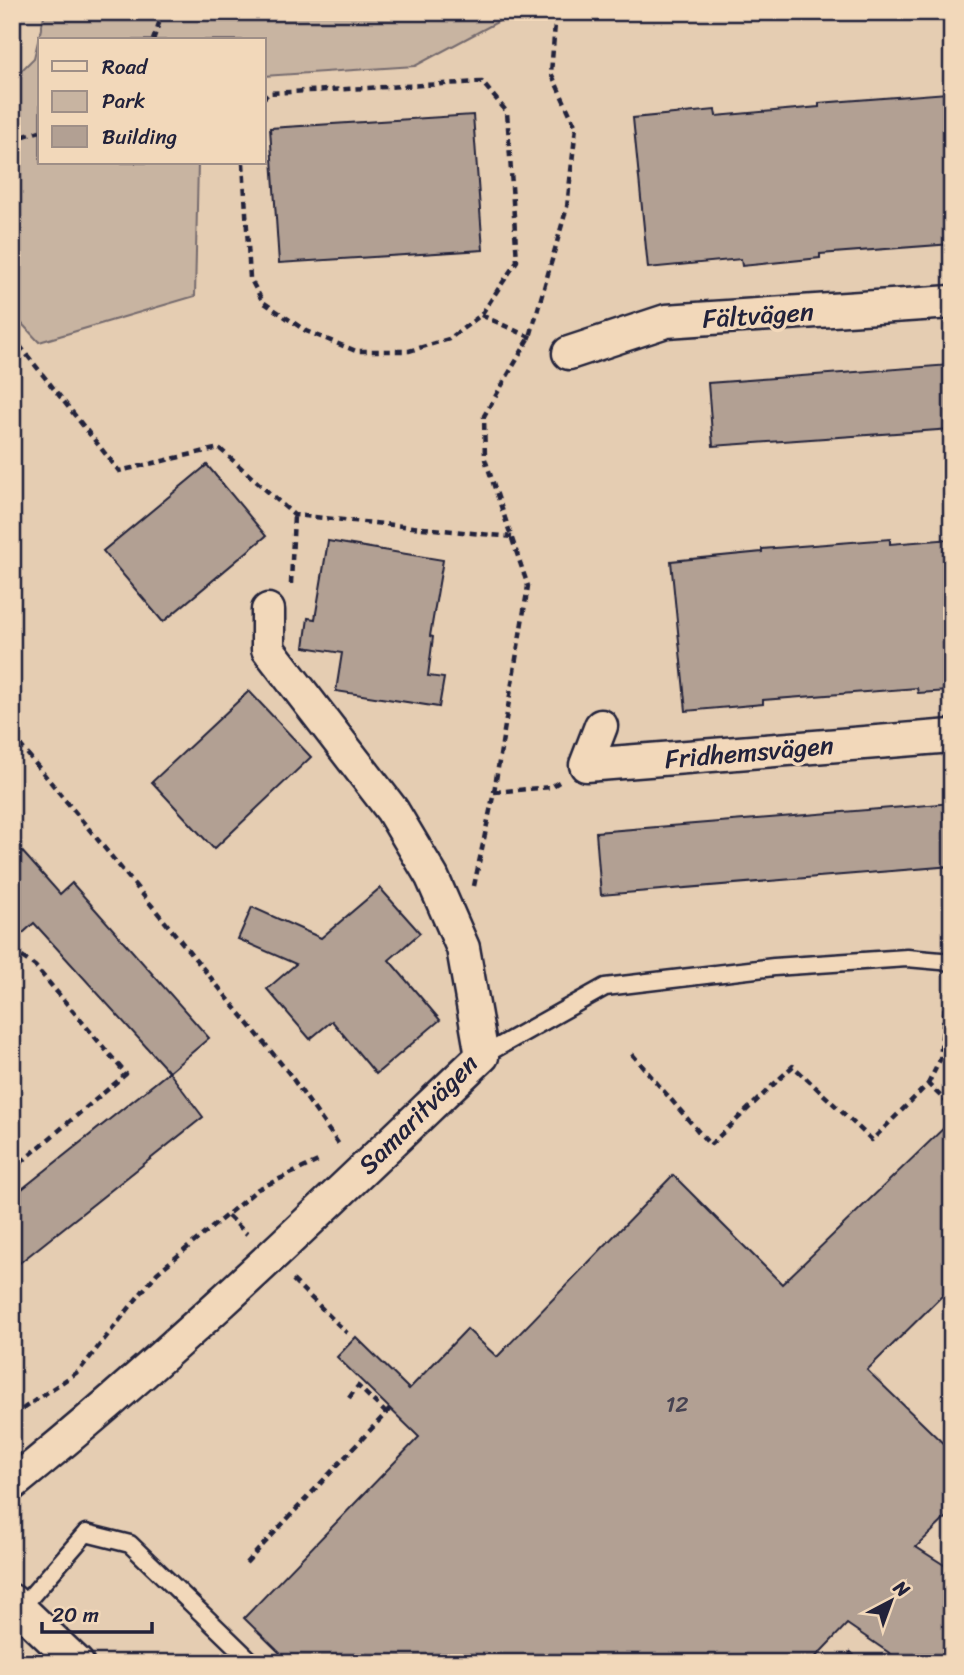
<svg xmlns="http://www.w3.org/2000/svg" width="964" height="1675" font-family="Sriracha,sans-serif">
	<rect width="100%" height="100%" fill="#e5cdb2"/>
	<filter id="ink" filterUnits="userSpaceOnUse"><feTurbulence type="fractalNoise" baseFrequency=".0143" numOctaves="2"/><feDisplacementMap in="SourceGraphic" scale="14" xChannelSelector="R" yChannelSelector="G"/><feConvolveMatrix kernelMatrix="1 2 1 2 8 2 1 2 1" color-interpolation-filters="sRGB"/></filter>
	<g filter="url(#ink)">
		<polygon fill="#c8b4a1" stroke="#756b6e" stroke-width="2" points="45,12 516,12 415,66 264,76 264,40 40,40 40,163 198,163 195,296 39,342 12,313 12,80 34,58"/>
		<g fill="#b2a093" stroke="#22223b" stroke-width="2">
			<polygon points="947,93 952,153 952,244 820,254 820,258 742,266 741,259 648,268 633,118 715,110 716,116 819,107 819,103"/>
			<polygon points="473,115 483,250 279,263 270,128"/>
			<polygon points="950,365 952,429 713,446 708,383"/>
			<polygon points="207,465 266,536 163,622 103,551"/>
			<polygon points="890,539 890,544 952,539 949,691 918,693 917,688 763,700 763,704 686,711 671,561 762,552 762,549"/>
			<polygon points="328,541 443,560 430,636 433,637 428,676 444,678 439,707 336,691 342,653 304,647 308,618 315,619"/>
			<polygon points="249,691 311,757 214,849 152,782"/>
			<polygon points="952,803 952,866 601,895 596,832"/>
			<polygon points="12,840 60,894 72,883 209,1038 169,1072 34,923 12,943"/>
			<polygon points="380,888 420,933 389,960 440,1020 376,1074 332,1021 310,1039 267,989 296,964 238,939 252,907 321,938"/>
			<polygon points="169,1072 203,1117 12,1269 12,1197"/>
			<polygon points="952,1120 952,1286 867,1370 952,1452 952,1512 916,1547 952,1570 952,1663 904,1663 847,1624 810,1663 290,1663 244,1618 419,1437 337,1357 356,1337 409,1389 467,1329 497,1357 673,1175 782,1284"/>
		</g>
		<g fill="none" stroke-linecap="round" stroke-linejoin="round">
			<g stroke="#22223b" stroke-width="21">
				<g id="lane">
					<polyline points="482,1056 605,987 774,967 907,958 952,962"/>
					<polyline points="20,1609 86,1533 130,1544 253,1663"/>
				</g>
			</g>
			<g stroke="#22223b" stroke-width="37">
				<g id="street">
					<polyline points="569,353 666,321 952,302"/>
					<polyline points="601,726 586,765 952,736"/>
					<path d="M12,1484C177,1351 329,1202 482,1056L463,948L432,877L392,810L268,649V610"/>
					<polyline points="12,1601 77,1663"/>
				</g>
			</g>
			<g stroke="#22223b" stroke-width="4.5" stroke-dasharray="7 5" stroke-linecap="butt">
				<polyline points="153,40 163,12"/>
				<polyline points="12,140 40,131"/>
				<polyline points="243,163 250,278 263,302 306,331 356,351 409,351 449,339 481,315 517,261 507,112 482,82 269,93 264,98"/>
				<polyline points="481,315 532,338"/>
				<polyline points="12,336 119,471 219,448 294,515 512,537"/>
				<polyline points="291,584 294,515"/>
				<polyline points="12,735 288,1072 340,1146"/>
				<polyline points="494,792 551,787 559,782"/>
				<polyline points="474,886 494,792 528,586 485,459 484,416 530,337 567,207 576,127 551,73 556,12"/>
				<polyline points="12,950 35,966 126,1074 12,1170"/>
				<polyline points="632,1054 710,1145 793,1066 872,1140 928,1084 952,1107"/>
				<polyline points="928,1084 940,1060 945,1003"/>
				<polyline points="228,1216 247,1234"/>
				<polyline points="293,1280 347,1333"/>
				<polyline points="349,1398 358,1386 386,1413"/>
				<polyline points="12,1416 79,1371 157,1273 258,1189 320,1160"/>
				<polyline points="246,1563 390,1409"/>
				<polyline points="849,1652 860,1663"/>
			</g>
			<use href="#lane" stroke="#f2d8ba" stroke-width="16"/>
			<use href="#street" stroke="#f2d8ba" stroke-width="32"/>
		</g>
	</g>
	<g text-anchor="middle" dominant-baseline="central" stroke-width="7" stroke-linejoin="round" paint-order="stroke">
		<g font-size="23" fill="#464251">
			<text x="677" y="1404">12</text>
		</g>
		<g font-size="26" fill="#22223b" stroke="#f2d8ba">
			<text transform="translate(758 315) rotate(-4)">Fältvägen</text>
			<text transform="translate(749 752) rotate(-5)">Fridhemsvägen</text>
			<text transform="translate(418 1114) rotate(-45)">Samaritvägen</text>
		</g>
	</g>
	<rect width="964" height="1675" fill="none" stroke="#f2d8ba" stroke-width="42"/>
	<rect x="21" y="21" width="922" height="1633" fill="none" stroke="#22223b" stroke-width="2.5" filter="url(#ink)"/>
	<rect x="38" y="38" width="228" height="126" fill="#f2d8ba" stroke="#9f8f87" stroke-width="2"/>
	<rect x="52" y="61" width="35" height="10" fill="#f2d8ba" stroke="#9f8f87" stroke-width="2"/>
	<text x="102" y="74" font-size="21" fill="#22223b">Road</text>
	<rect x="52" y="91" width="35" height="21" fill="#c8b4a1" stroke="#9f8f87" stroke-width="2"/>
	<text x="102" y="108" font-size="21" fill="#22223b">Park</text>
	<rect x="52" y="126" width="35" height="21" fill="#b2a093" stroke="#9f8f87" stroke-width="2"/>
	<text x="102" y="144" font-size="21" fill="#22223b">Building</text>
	<g transform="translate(891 1601) rotate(41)" stroke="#f2d8ba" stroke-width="5" paint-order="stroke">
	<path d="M0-5L12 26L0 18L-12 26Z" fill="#22223b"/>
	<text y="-10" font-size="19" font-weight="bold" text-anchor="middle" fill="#22223b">N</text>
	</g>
	<path d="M42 1622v10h110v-10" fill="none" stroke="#22223b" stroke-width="3.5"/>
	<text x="52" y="1622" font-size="21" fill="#22223b" stroke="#f2d8ba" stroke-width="5" paint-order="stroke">20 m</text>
</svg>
